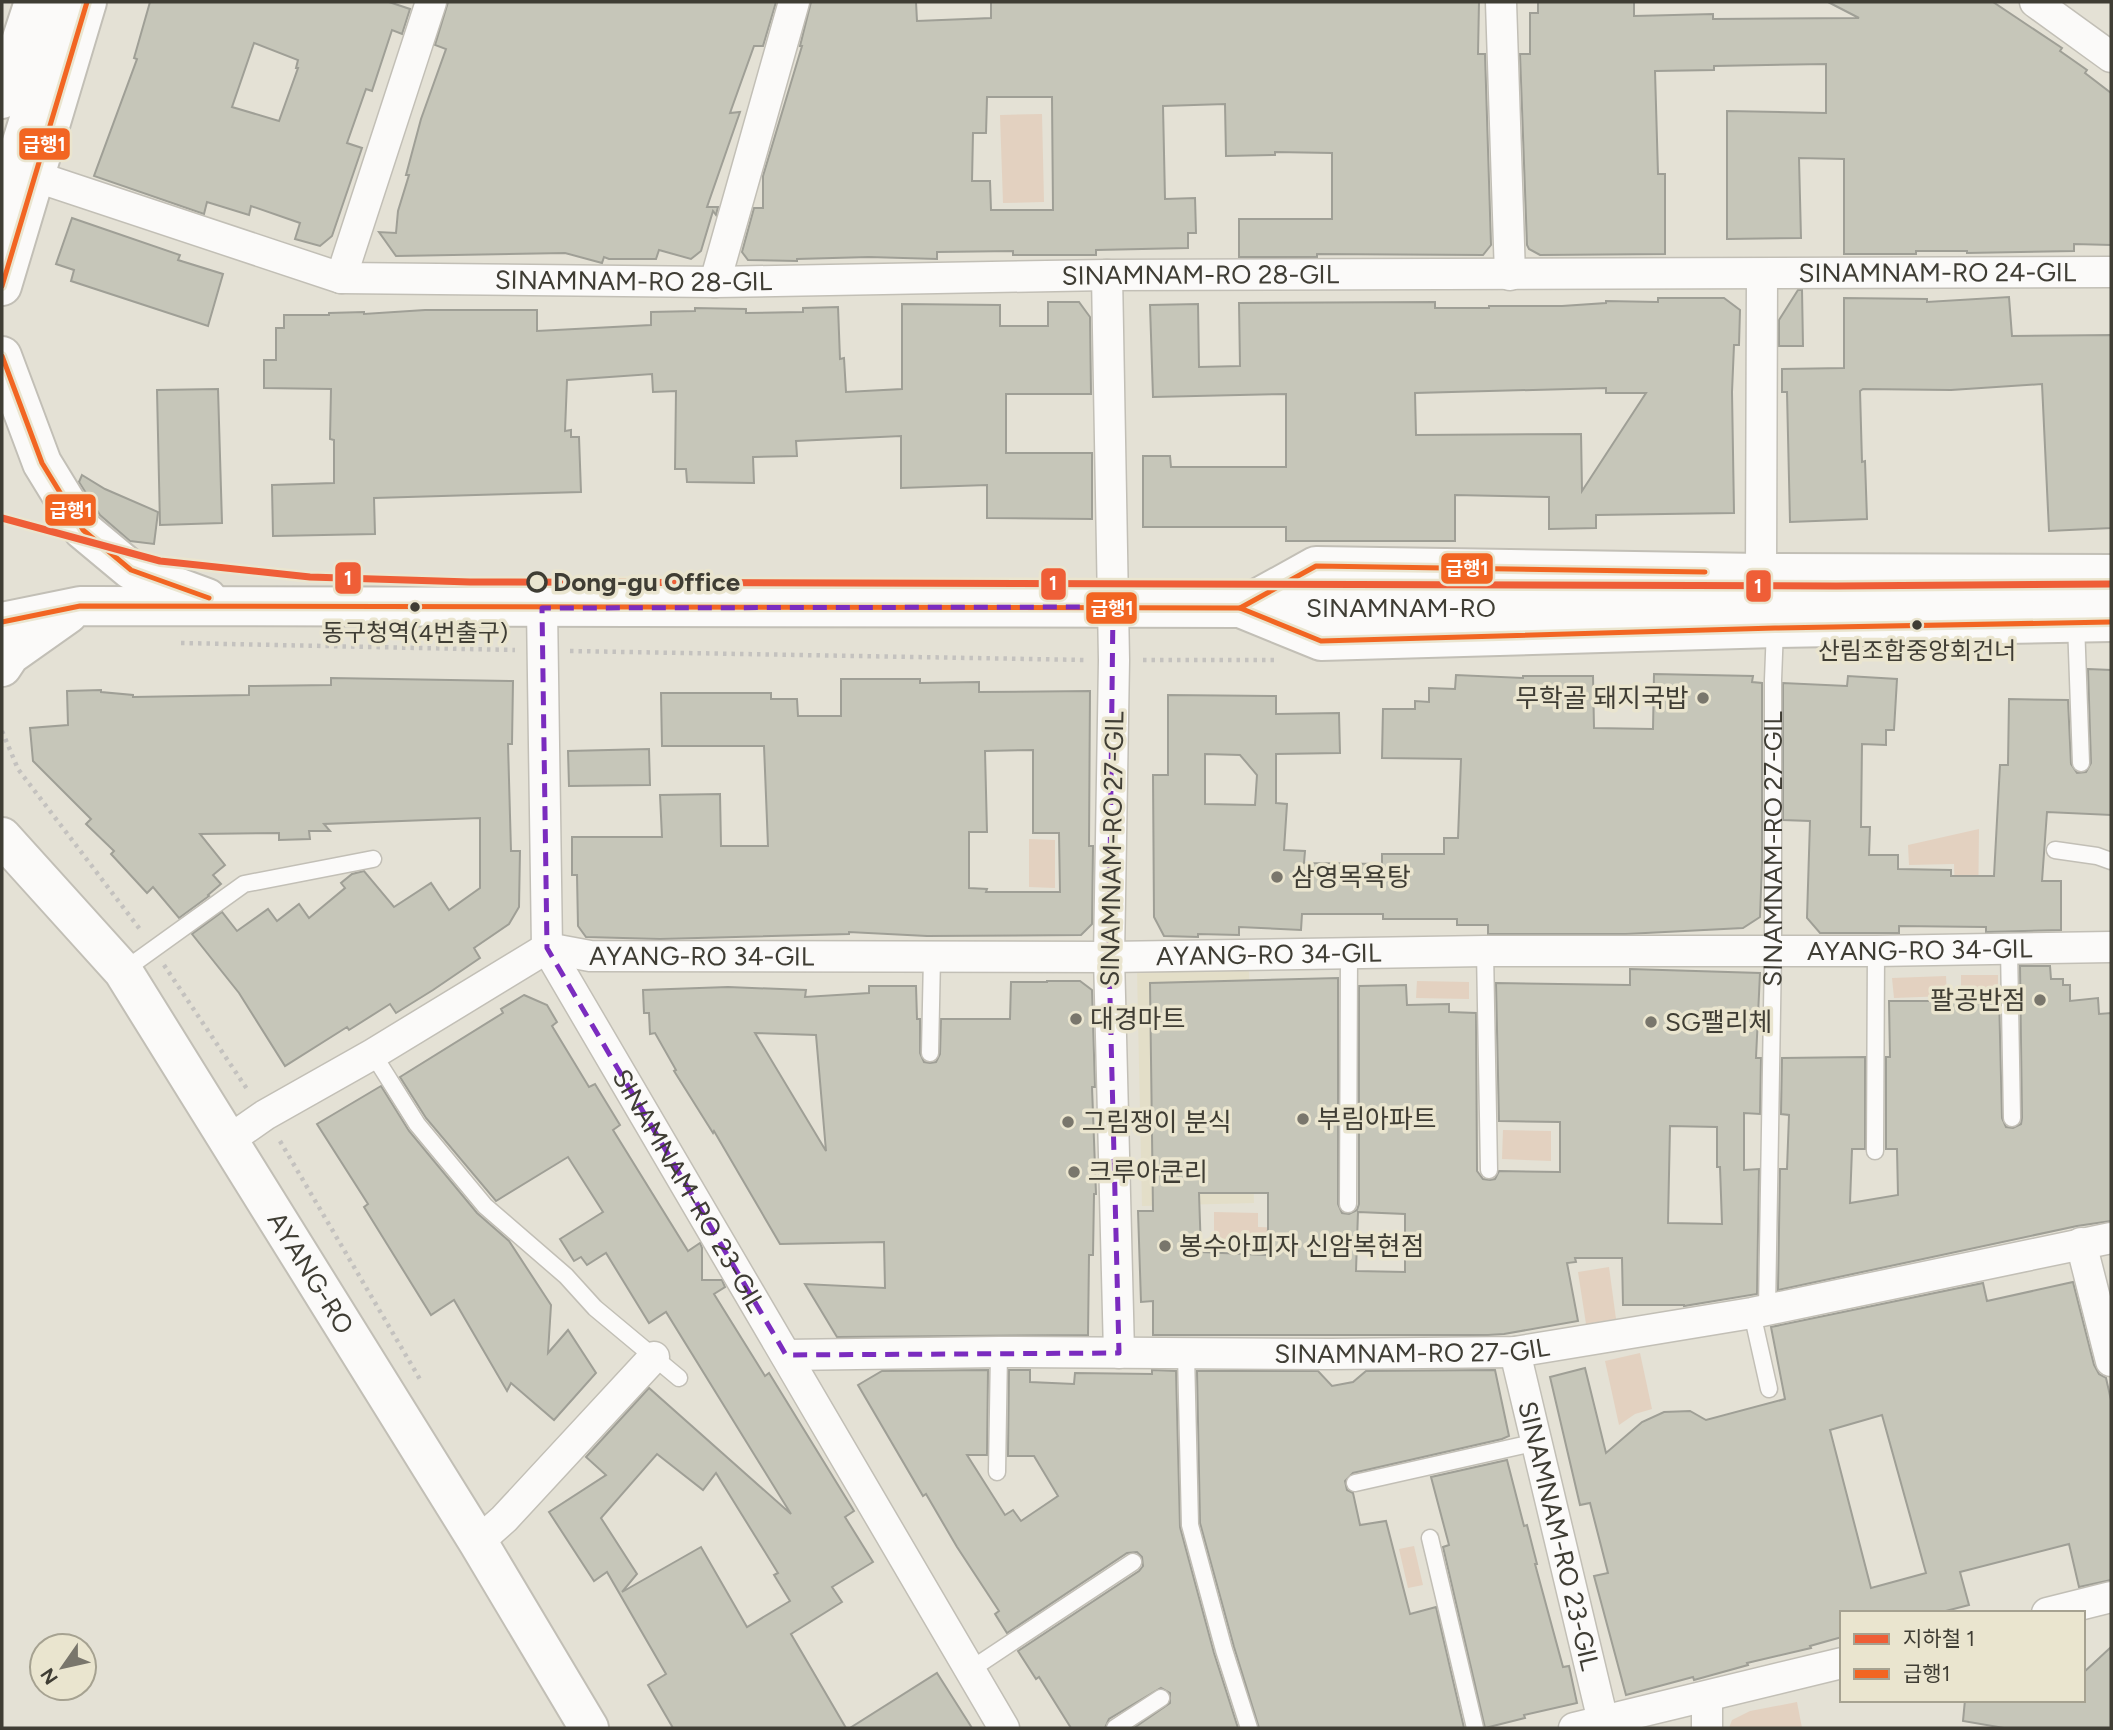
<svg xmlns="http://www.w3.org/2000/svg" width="2113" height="1730" font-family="Figtree,'Noto Sans KR',sans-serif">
	<rect width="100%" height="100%" fill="#e4e1d5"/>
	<polygon fill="#e3dec8" points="1249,968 1254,1203 1142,1206 1137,970"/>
	<g fill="#e3d1c0">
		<polygon points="1042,114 1044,202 1003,203 1000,115"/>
		<polygon points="1979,829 1978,920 1956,920 1954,864 1909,865 1908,845"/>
		<polygon points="1029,839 1055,840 1055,888 1029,887"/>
		<polygon points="1961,975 1998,975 1998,1005 1977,1005 1977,991 1961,991"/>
		<polygon points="1946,976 1947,996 1894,998 1892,978"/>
		<polygon points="1417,981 1469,982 1469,999 1416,998"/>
		<polygon points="1503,1130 1551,1131 1551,1161 1502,1159"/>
		<polygon points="1214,1212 1258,1213 1258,1227 1292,1228 1292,1244 1214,1243"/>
		<polygon points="1609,1267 1616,1319 1586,1324 1578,1272"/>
		<polygon points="1640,1353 1652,1409 1635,1414 1619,1425 1605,1361"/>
		<polygon points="1414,1546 1423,1585 1408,1588 1399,1549"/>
		<polygon points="1797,1702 1802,1728 1729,1728 1732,1720 1750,1711"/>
	</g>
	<g fill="#c6c6b9" stroke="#9f9f96" stroke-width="2" fill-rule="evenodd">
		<path d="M150,2H389L410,9L402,34L392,30L372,91L366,89L347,143L362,148L332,236L320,246L295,239L300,223L251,206L249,215L207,202L204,214L94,176L137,59L134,58ZM254,43L298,60L296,68H298L279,121L232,107Z"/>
		<polygon points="448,2 776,2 763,46 754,46 730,113 740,112 707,207 718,207 716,215 713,211 701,251 691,259 659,250 656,259 609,259 604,257 602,263 565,253 396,256 379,232 396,233 398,211 409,175 406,175 421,119 446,49 435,45"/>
		<path d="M811,2H916L917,21L991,18V2H1479L1478,54H1485L1491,245L1483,255L1317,254V257H1239V219H1332V153L1275,152V155L1226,156L1225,104L1163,106L1165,199L1195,198L1196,233H1188V248L1096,250V255H1013V251L937,252V259L869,257L797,259V261L748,260L742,252L754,208H763V176L802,46H800ZM987,97H1052L1053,210H991L990,181H972L973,133H986Z"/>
		<polygon points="1538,2 1634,2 1634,16 1713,14 1713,19 1859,18 1828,2 1993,2 2062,48 2060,51 2087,70 2085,73 2111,93 2111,245 2074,244 2074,251 1967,253 1967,251 1916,251 1916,254 1844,254 1844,159 1799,158 1801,238 1727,239 1727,111 1826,113 1826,64 1714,66 1714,70 1655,71 1658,174 1665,174 1665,254 1540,255 1529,249 1527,245 1520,54 1530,54 1530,13 1538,13"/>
		<polygon points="72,218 180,255 178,260 223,274 208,326 71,281 74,270 56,264"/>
		<polygon points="1798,290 1802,290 1803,346 1779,346 1779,320"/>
		<polygon points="2009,297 2012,336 2111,335 2111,528 2049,531 2042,384 1951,390 1863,389 1860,391 1862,462 1865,461 1867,519 1790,522 1787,392 1782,392 1782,369 1844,368 1844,298 1927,299 1927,302"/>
		<path d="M1658,298H1724L1740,310L1739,345H1734L1732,392L1734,513L1596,515V528L1549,529V497L1455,495V541H1286V527H1143V456H1170L1171,467H1286V394L1153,397L1150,305L1198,304L1199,367L1240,366L1239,303L1435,302V308H1489V306H1562L1606,303V301L1658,302ZM1606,388V393H1646L1582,491L1581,434L1416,435L1415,393Z"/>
		<polygon points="1048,302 1079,302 1090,317 1091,394 1006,394 1006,453 1092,453 1092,519 987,518 987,485 901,488 901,436 796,441 797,456 753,457 754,483 687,482 686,469 675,469 676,391 653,392 652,374 567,380 565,431 571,430 571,437 579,437 581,492 374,498 375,534 273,536 272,485 334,483 334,440 330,439 331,389 264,388 264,360 276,360 276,328 284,328 284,315 329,315 329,313 364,312 364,314 425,310 537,310 537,331 651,325 651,312 695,311 695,308 746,309 746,313 803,312 803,308 838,307 840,359 844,358 846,392 902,389 902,304 1000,305 1000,326 1048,326"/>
		<polygon points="218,389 222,523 160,525 157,390"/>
		<polygon points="82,475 105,489 158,512 154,544 130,541 100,515 79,482"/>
		<polygon points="2088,669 2111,670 2111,815 2047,812 2042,881 2061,881 2061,930 1986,932 1986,927 1899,926 1899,933 1820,933 1807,918 1810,821 1783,820 1783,683 1847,686 1848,676 1897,679 1894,730 1886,730 1886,745 1862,744 1861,827 1870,827 1869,855 1898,855 1898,869 1951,870 1951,876 1994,876 2000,765 2008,765 2009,699 2068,700 2071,764 2077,773 2086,772 2091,763"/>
		<path d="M1654,674L1753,676L1752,682L1762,683V863L1760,917L1743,928L1626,934H1488V925H1457V919H1383V914H1302L1301,930L1239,927V935L1198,934V937L1164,936L1154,917L1153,775H1168V695L1276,696V714L1339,713L1340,753L1276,754V803L1287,804L1284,850L1305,851L1304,863L1382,864V854H1444V838H1458L1461,759L1382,758L1383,709H1415V701L1429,702V688L1455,689L1456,675L1523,678V676H1593L1594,728L1653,729ZM1205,754L1240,755L1257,775L1255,805L1205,804Z"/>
		<polygon points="331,678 513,681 512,744 508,744 511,851 520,851 519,907 509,924 474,948 480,958 433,990 396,1013 390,1004 349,1030 347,1027 285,1066 239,993 192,934 222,912 237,931 268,909 277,921 299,904 309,918 345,888 341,883 352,874 364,871 394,907 431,883 449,910 480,888 480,818 324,824 330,831 309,831 310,839 279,840 279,833 200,834 225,865 213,875 221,884 208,895 209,896 179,918 153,887 147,893 111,854 114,851 86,824 91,819 33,761 30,728 68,725 67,691 101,690 101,692 133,695 133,697 249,695 249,686 331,685"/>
		<path d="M841,679H920V683L979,682V692L1090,691L1089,846H1093L1092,924L1081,935L927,936L849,932V934L660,939L586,937L578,926L577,875H572V837H662L660,795L720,794L721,846H768L764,746H662L661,693H771V699H797L798,716H841ZM1033,750V833H1059L1060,892H986L987,889L969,888V832H987L985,751Z"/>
		<polygon points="649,749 650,785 569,786 568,751"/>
		<polygon points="2020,966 2050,966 2051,979 2063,979 2063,985 2070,985 2070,1001 2098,998 2099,1014 2111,1013 2111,1221 2077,1226 1778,1290 1780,1169 1787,1169 1789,1115 1781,1114 1782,1058 1865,1057 1865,1149 1852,1149 1850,1203 1898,1195 1897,1149 1886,1149 1886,1057 1890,1057 1889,1001 1955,1001 1955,997 1999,995 2002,1118 2006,1127 2013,1128 2021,1124 2022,1118"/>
		<path d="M1630,969L1760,973L1756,1058H1761L1760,1114L1744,1113V1170L1759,1169L1757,1294L1684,1306V1305H1623L1622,1258H1575L1576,1262L1567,1263L1578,1321L1504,1334L1488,1335H1153V1301L1141,1302L1138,1211H1153L1150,983L1338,978V1204L1342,1213L1349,1214L1357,1210L1359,1204V986L1406,985L1407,1005L1449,1004V1012L1476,1013L1477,1171L1483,1179L1490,1180L1495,1179L1499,1171L1560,1172V1122L1499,1121L1496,983L1630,985ZM1670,1126L1717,1127V1167H1720L1722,1224L1668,1223ZM1199,1193H1268V1229L1265,1255L1201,1252ZM1358,1212L1405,1214V1272L1356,1271Z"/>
		<path d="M1047,981H1080L1092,990L1095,1087H1092L1096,1194H1094L1093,1255H1089L1088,1335L837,1337L805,1284L885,1288L884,1242L780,1244L714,1131L713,1133L674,1071L676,1070L655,1033L650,1034L649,1013H644L643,990L728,987L806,990L805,997L869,993V986H916L917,1019H920V1053L924,1062L930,1063L936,1062L940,1054L941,1019H1010L1011,982H1047ZM755,1033L816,1035L826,1151Z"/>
		<path d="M524,995L547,1005L557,1022L552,1026L589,1087L595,1084L620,1125L613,1130L688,1251L700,1243L702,1248V1280H722L725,1287L714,1294L765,1376L769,1373L854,1511L845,1517L873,1562L832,1587L842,1602L791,1634L846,1728H673L648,1685L666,1674L607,1572L594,1581L549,1512L606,1475L586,1457L649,1388L791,1514L666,1312L649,1323L606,1253L587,1265L581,1257L574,1261L560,1239L603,1212L568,1157L496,1201L426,1118L400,1077L503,1013L501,1009ZM657,1454L703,1490L716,1473L778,1573L774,1575L790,1601L747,1627L701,1547L622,1592L637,1574L601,1518Z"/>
		<polygon points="381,1086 409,1131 477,1213 509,1241 551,1305 548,1353 568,1330 596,1373 554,1420 511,1383 507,1391 454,1300 431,1315 364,1207 368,1204 317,1124"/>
		<path d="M2073,1282L2094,1365L2099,1374L2106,1378L2111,1400V1580L2079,1587L2069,1544L1960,1572L1969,1605L1938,1613H1842V1637L1810,1646L1811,1648L1747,1663L1748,1665L1694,1680L1693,1677L1626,1695L1594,1576L1608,1573L1590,1503L1580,1505L1550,1377L1585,1368L1606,1453L1642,1422L1664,1412L1690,1411L1706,1420L1785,1399L1771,1327L1983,1283L1987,1301ZM1882,1415L1926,1573L1871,1588L1830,1430Z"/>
		<polygon points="988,1370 987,1455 967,1455 1005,1515 1013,1510 1021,1521 1058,1496 1034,1456 1008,1456 1009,1370 1030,1370 1030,1382 1074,1384 1075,1373 1152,1374 1152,1370 1176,1371 1180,1527 1214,1653 1238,1728 1134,1728 1170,1703 1170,1693 1161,1688 1109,1719 1105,1728 1071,1728 1039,1677 1036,1679 1018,1651 1139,1571 1143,1566 1142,1557 1137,1552 1127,1553 1007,1633 995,1614 999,1611 957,1547 926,1494 923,1496 858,1385 882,1371"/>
		<polygon points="1495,1370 1509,1436 1502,1439 1353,1473 1345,1481 1347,1490 1353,1493 1360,1525 1386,1521 1410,1614 1436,1607 1464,1728 1259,1728 1234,1647 1200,1523 1197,1371 1318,1371 1332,1386 1353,1382 1366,1371"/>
		<polygon points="1507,1460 1524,1526 1527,1525 1537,1564 1535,1564 1563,1667 1569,1666 1577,1703 1524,1715 1525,1718 1485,1728 1443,1547 1449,1545 1431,1477"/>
		<polygon points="2111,1647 2111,1728 2004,1728 1963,1721 1965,1700 2083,1700 2083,1673"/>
		<polygon points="937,1673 972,1728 850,1728"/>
	</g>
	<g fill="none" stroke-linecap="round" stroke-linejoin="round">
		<g stroke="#c2bfb6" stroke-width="19">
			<g id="service">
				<polyline points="2076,623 2081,763"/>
				<polyline points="2055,850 2097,856 2111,861"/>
				<polyline points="2009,948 2012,1118"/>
				<polyline points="1485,951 1489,1170"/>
				<polyline points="123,971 244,884 373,859"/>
				<polyline points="930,1053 932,957"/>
				<polyline points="373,1054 417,1124 485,1206 566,1276 595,1308 679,1378"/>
				<polyline points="1875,1151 1876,951"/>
				<polyline points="1348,1204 1349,953"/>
				<path id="s1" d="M1767,1309L1773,950V680L1775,628"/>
				<polyline points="1752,1313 1769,1389"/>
				<polyline points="1186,1354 1190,1525 1224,1650 1249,1728"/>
				<polyline points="997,1472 999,1352"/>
				<polyline points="1355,1483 1537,1442"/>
				<polyline points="1430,1538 1475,1728"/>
				<polyline points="970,1670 1133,1562"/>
				<polyline points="1115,1728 1161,1698"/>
			</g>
		</g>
		<g stroke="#c2bfb6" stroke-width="33">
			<g id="minor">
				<polyline points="1501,2 1510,275"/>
				<polyline points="2035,2 2111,57"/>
				<path id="s2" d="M34,176L341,278L715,282L1107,275L2111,272"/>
				<polyline points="1107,275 1114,660 1109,957 1119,1353"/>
				<polyline points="341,278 431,2"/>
				<polyline points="715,282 794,2"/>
				<polyline points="1761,573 1762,274"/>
				<path id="s3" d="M542,608L547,948L1004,1728"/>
				<path id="s4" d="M229,1140L265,1115L373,1054L547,948L590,956L1109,957L1485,951H1876L2111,947"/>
				<polyline points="2081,1243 2111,1361"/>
				<path id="s5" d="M1515,1352L1603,1721"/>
				<path id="s6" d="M786,1355L999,1352L1331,1354L1515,1352L1752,1313L2111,1238"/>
				<polyline points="478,1542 504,1519 654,1357"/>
				<polyline points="2047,1613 2111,1597"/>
				<polyline points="1707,1697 1707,1728"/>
				<polyline points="1574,1728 1842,1663"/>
			</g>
		</g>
		<g stroke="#c2bfb6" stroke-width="42">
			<g id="tertiary">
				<path id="s7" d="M1240,608H1775L1978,599L2111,597"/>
			</g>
		</g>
		<g stroke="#c2bfb6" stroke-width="42">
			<g id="secondary">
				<polyline points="2,99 34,2"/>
				<polyline points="2,286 87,2"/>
				<polyline points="2,356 42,463 83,530 131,570 207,598"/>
				<polyline points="1240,608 1316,566 1761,573 2111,574"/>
				<polyline points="2,622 80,606 1240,608 1321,641 1775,628 2111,622"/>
				<polyline points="2,667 10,655 68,614"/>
				<path id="s8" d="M2,837L123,971L478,1542L589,1728"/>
			</g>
		</g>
		<g stroke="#c2bfb6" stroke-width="42">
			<polyline id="primary" points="2,207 65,2"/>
		</g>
		<g stroke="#c4c2bf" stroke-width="4.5" stroke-dasharray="3.5 5" stroke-linecap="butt">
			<polyline points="181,643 515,650"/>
			<polyline points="570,651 1086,660"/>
			<polyline points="1143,660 1275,660"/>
			<polyline points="2,731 18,769 142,932"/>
			<polyline points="164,965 249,1092"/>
			<polyline points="280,1141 421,1381"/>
		</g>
		<use href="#service" stroke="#fbfaf9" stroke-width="16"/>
		<use href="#minor" stroke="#fbfaf9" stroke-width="30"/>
		<use href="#tertiary" stroke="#fbfaf9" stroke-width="38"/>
		<use href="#secondary" stroke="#fbfaf9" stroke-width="38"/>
		<use href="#primary" stroke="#fbfaf9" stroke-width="38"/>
		<g stroke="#eae5cf" stroke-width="10">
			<g id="bus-1">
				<polyline points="2,286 87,2"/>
				<polyline points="2,356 42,463 83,530 131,570 209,598"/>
				<polyline points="1240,608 1316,566 1705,572"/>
				<polyline points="2,622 80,606 1240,608 1321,641 1775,628 2111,622"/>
			</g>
		</g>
		<use href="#bus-1" stroke="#f26522" stroke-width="5"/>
		<g stroke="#eae5cf" stroke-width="12">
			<polyline id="metro-1" points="2,518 160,561 310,577 470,582 1836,586 2111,584"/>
		</g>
		<use href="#metro-1" stroke="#ef5e37" stroke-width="7"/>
	</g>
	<path fill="none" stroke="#7b2cbf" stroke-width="5" stroke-dasharray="14 9" stroke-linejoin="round" d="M1113,607L1109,957L1119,1353L786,1355L547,948L542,608Z"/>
	<circle fill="#eae5cf" stroke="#3f3d34" stroke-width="3.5" cx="537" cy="582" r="9"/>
	<g fill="#3f3d34" stroke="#eae5cf" stroke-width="2.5">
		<circle cx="415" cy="607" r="6"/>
		<circle cx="1917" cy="625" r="6"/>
	</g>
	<g fill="#79766c" stroke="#eae5cf" stroke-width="2.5">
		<circle cx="1703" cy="698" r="7"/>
		<circle cx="1277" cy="877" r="7"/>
		<circle cx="2040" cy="1000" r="7"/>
		<circle cx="1076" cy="1019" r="7"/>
		<circle cx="1651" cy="1022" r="7"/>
		<circle cx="1303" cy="1119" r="7"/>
		<circle cx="1068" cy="1122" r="7"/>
		<circle cx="1074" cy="1172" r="7"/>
		<circle cx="1165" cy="1246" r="7"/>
	</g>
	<g text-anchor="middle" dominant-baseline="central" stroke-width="7" stroke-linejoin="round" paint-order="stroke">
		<g font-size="24" fill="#3f3d34" stroke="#eae5cf">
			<text x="415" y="632">동구청역(4번출구)</text>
			<text x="1917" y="650">산림조합중앙회건너</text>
		</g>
		<g font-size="26" fill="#3f3d34" stroke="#eae5cf">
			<text stroke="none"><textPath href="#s2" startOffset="1920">SINAMNAM-RO 24-GIL</textPath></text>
			<text stroke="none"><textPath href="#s2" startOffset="1183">SINAMNAM-RO 28-GIL</textPath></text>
			<text stroke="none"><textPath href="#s2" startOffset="616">SINAMNAM-RO 28-GIL</textPath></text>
			<text stroke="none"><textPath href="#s7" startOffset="161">SINAMNAM-RO</textPath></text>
			<text transform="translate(1112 849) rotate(-89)">SINAMNAM-RO 27-GIL</text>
			<text stroke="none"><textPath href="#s1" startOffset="460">SINAMNAM-RO 27-GIL</textPath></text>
			<text stroke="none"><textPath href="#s4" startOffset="1745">AYANG-RO 34-GIL</textPath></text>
			<text stroke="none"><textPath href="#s4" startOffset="1094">AYANG-RO 34-GIL</textPath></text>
			<text stroke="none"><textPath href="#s4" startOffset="527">AYANG-RO 34-GIL</textPath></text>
			<text stroke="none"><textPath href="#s3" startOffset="621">SINAMNAM-RO 23-GIL</textPath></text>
			<text stroke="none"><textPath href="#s8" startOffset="536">AYANG-RO</textPath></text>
			<text stroke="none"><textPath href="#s6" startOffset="626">SINAMNAM-RO 27-GIL</textPath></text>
			<text stroke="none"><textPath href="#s5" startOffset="189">SINAMNAM-RO 23-GIL</textPath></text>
		</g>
		<g font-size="26" font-weight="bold" fill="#3f3d34" stroke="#eae5cf" text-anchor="start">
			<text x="553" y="582">Dong-gu Office</text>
		</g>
		<g font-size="26" fill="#3f3d34" stroke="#eae5cf" text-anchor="start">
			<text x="1689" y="698" text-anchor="end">무학골 돼지국밥</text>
			<text x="1291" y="877">삼영목욕탕</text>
			<text x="2026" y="1000" text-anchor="end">팔공반점</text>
			<text x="1090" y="1019">대경마트</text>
			<text x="1665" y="1022">SG팰리체</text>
			<text x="1317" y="1119">부림아파트</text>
			<text x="1082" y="1122">그림쟁이 분식</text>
			<text x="1088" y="1172">크루아쿤리</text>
			<text x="1179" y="1246">봉수아피자 신암복현점</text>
		</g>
	</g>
	<g stroke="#eae5cf" stroke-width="2.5">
		<rect x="18" y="127" width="53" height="34" rx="7" fill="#f26522"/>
		<rect x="44" y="493" width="53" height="34" rx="7" fill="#f26522"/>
		<rect x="1440" y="552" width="54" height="33" rx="7" fill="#f26522"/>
		<rect x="334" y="561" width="28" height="34" rx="7" fill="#ef5e37"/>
		<rect x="1040" y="567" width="27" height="34" rx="7" fill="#ef5e37"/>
		<rect x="1745" y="569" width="27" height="34" rx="7" fill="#ef5e37"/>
		<rect x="1085" y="591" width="53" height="34" rx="7" fill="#f26522"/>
	</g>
	<g font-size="19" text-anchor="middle" font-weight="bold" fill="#fff">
		<text x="44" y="151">급행1</text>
		<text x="71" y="517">급행1</text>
		<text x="1467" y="575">급행1</text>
		<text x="348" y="585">1</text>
		<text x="1053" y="590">1</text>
		<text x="1758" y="593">1</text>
		<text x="1112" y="615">급행1</text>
	</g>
	<rect width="2113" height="1730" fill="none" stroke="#3f3d34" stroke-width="7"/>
	<rect x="1840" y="1611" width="245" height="91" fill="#eae5cf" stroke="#a6a291" stroke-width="2"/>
	<rect x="1854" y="1634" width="35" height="10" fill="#ef5e37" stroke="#a6a291" stroke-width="2"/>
	<text x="1903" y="1646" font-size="21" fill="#3f3d34">지하철 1</text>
	<rect x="1854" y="1669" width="35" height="10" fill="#f26522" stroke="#a6a291" stroke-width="2"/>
	<text x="1903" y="1681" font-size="21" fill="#3f3d34">급행1</text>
	<g transform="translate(63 1667) rotate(236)"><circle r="33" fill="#eae5cf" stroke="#a6a291" stroke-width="2"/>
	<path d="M0-5L12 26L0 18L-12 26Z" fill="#79766c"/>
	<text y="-10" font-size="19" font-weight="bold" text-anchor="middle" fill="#3f3d34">N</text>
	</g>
</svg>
